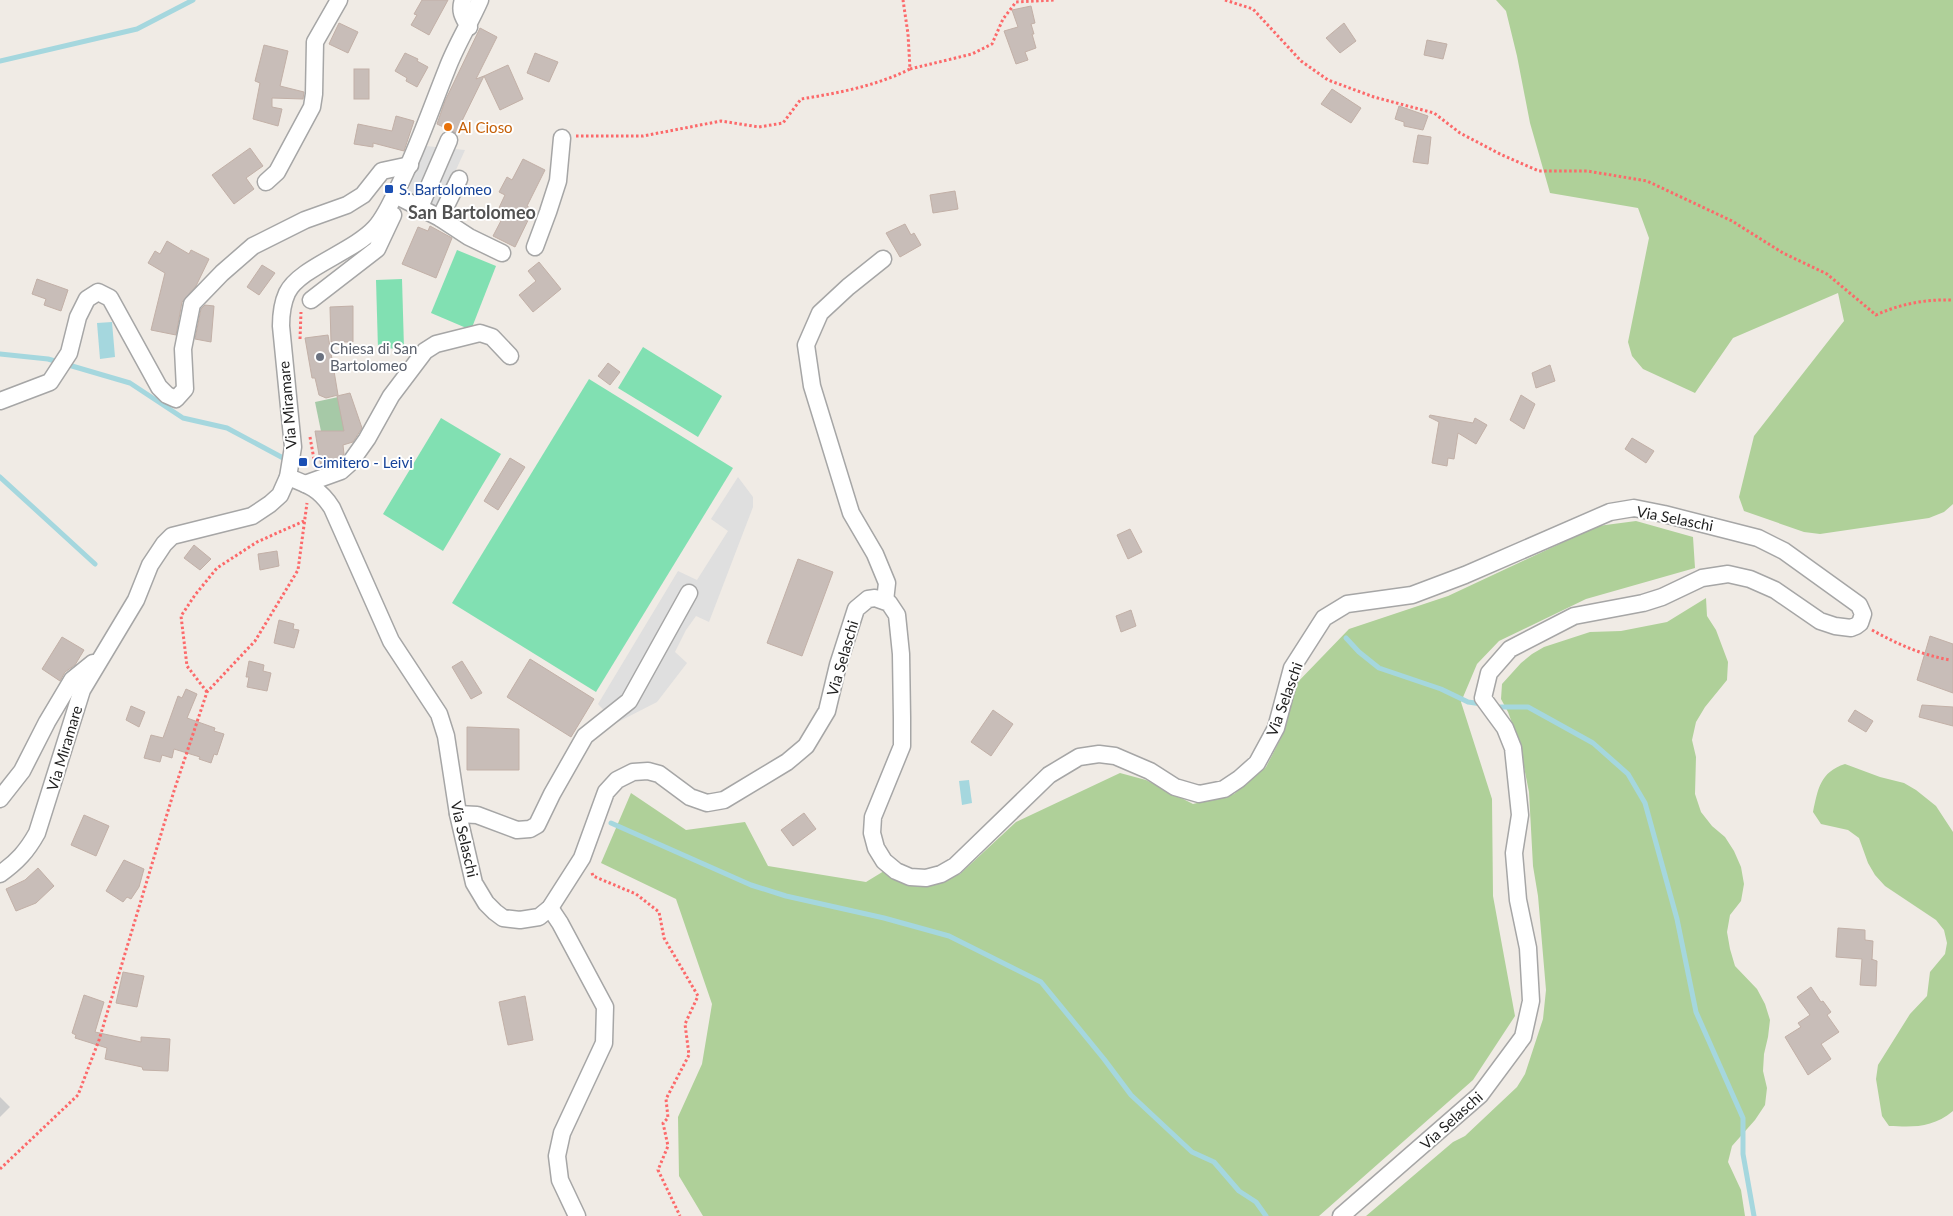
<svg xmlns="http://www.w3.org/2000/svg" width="1953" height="1216" font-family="Lato,sans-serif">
	<rect width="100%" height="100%" fill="#f0ebe5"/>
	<polygon fill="#cdcdcd" points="0,1097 10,1107 0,1117"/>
	<g fill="#afd099">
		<polygon points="1496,0 1953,0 1953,504 1944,512 1929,518 1820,534 1804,532 1744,511 1739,497 1754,436 1844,321 1838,293 1733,338 1695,393 1643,369 1632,356 1628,342 1649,238 1638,208 1550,193 1530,123 1517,56 1506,11"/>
		<polygon points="1636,521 1693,537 1695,568 1586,599 1499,641 1477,664 1461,702 1492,799 1493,896 1515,1016 1473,1080 1319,1216 703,1216 679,1176 678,1117 702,1064 712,1004 676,899 601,863 631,793 686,830 745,822 768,866 866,882 884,871 932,883 960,874 1016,822 1120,773 1146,780 1193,804 1234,794 1266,767 1283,734 1292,688 1349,629 1448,596 1598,526"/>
		<polygon points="1706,598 1707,616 1716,630 1728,662 1727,680 1705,707 1696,722 1692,740 1696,757 1695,794 1701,812 1712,826 1725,837 1734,851 1741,867 1744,884 1741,901 1730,915 1727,932 1730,949 1735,966 1757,989 1765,1004 1770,1020 1768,1037 1764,1054 1763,1071 1767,1088 1765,1105 1755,1120 1732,1146 1728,1162 1741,1190 1745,1216 1366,1216 1453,1142 1465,1136 1517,1087 1525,1074 1543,1019 1546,990 1538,896 1533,866 1529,792 1519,742 1508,712 1501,699 1502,684 1521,663 1532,654 1544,647 1590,632 1621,631 1667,622"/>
		<path d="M1845,764L1880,777L1904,783L1916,790L1936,806L1953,832V1111C1932,1128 1915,1127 1889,1126L1882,1116L1876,1079L1878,1065L1910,1014L1927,996L1930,972L1945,954L1947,943L1944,930L1936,920L1885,886L1875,875L1868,863L1859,838L1848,830L1821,824L1813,812C1818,789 1820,772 1845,764Z"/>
	</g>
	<polygon fill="#a6c9a7" points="343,396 352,440 324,446 315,402"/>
	<g fill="#81e0b2">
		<polygon points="457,250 496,266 471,330 431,313"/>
		<polygon points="402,279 404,348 378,349 376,280"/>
		<polygon points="643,347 722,396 698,437 618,388"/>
		<polygon points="589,379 733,468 596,692 452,603"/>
		<polygon points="441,418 501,454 443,551 383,514"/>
	</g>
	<g fill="#dfdfdf">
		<polygon points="426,146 465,150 437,212 421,196 408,191"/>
		<polygon points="738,477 753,497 753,507 709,622 696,616 686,630 675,652 687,663 657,702 616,723 598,704 678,571 697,580 728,531 711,519"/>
	</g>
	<g fill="#a5d7de">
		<polygon points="112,322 115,357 100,359 97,323"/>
		<polygon points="969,780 972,803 962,805 959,781"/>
	</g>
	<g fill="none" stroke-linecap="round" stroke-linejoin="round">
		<g stroke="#a5d7de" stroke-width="5">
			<polyline points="0,61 137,29 193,0"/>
			<polyline points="0,354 48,359 130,383 183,418 227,428 285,459"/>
			<polyline points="0,477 95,564"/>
			<polyline points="1346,638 1359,652 1379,668 1441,689 1468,702 1482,704"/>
			<polyline points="1495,707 1528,707 1593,743 1628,774 1645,803 1677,919 1696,1012 1743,1118 1743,1154 1754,1216"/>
			<polyline points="611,823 751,885 786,896 884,918 949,936 1041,982 1104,1059 1131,1095 1192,1152 1214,1162 1239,1191 1256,1202 1266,1216"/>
		</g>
	</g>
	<g fill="#c8bdb8" stroke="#c2b0a7">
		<polygon points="422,0 448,0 429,35 411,25 417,15 414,14"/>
		<polygon points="1031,6 1035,23 1031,24 1034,34 1032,34 1036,48 1025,52 1028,60 1016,64 1004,31 1018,27 1012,10"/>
		<polygon points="339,23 358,32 348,53 329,44"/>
		<polygon points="1344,23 1356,41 1340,53 1326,38"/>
		<polygon points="480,28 497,37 476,79 484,76 456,133 437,124 445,101"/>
		<polygon points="1427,40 1447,44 1443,59 1424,55"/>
		<polygon points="264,45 288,51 280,86 304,92 303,99 272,98 272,107 282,109 278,126 253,119 260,83 255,81"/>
		<polygon points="405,53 418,59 417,61 428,67 417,87 406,81 407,78 395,71"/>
		<polygon points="535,53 558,62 549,82 527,73"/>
		<polygon points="508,65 523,99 500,110 484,76"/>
		<rect x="354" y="69" width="15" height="30"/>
		<polygon points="1332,89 1361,108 1351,123 1321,104"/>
		<polygon points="1399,106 1428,116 1423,130 1404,126 1404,122 1395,119"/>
		<polygon points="396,116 414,121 404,151 373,143 373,147 354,144 358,124 392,131"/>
		<polygon points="1418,135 1431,137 1428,164 1413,162"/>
		<polygon points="250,148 263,166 246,178 254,189 234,204 212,175"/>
		<polygon points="523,159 545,170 527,206 533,210 515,247 493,236 504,215 497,212 505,195 499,192 507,177 512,180"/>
		<polygon points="955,191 958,209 933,213 930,195"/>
		<polygon points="905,224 911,235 914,233 921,245 900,257 886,233"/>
		<polygon points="430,226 452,238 436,278 402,264 418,227 428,231"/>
		<polygon points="167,241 189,254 191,250 209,259 196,286 182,302 176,335 151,330 165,273 148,263 155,251 160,254"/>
		<polygon points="539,262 561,289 533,312 519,295 536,281 528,271"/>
		<polygon points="262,265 275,273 259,295 247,287"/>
		<polygon points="37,279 68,290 61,311 44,305 46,299 32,294"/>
		<polygon points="205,305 214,306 211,342 195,339 201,309"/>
		<polygon points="353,306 353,342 331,342 330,307"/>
		<polygon points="328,335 338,395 326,398 319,395 315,378 312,378 305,338"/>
		<polygon points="608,363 620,372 610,385 598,376"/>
		<polygon points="1550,365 1555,381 1536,388 1532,373"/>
		<polygon points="350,393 362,428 353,442 343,445 344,454 336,462 321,467 315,431 344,431 337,396"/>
		<polygon points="1521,395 1535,404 1524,429 1510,420"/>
		<polygon points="1430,415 1473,423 1475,418 1487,425 1476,444 1458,433 1454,459 1448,458 1447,466 1432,463 1439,422 1429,417"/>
		<polygon points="1632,438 1654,451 1646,463 1625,449"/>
		<polygon points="510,458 525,467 498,510 484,501"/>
		<polygon points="1130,529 1142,552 1128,559 1117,535"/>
		<polygon points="194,545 211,559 200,570 184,558"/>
		<polygon points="277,551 279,566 260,570 258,554"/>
		<polygon points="798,559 833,572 802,656 767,643"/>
		<polygon points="1131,610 1136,626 1121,632 1116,616"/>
		<polygon points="279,620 294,624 293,629 299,630 294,648 274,643"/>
		<polygon points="1930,636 1953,644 1953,693 1917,680"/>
		<polygon points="62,637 84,650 75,665 65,672 60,681 42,669"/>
		<polygon points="530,659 594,699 571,737 507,697"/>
		<polygon points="249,661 264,665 263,671 271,673 267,691 247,687 249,677 246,677"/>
		<polygon points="462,661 482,693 471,699 452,667"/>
		<polygon points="186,689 197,694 187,718 215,728 214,731 224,734 217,755 214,754 211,763 199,759 200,757 174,749 172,758 162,755 160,762 144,758 151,735 163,738 178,696 182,698"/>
		<polygon points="1922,705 1953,707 1953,726 1919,717"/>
		<polygon points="131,706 145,712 139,727 126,720"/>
		<polygon points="993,710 1013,724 991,756 971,742"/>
		<polygon points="1855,710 1873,721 1866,732 1848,721"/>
		<polygon points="467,727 519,729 519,770 467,770"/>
		<polygon points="804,813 816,829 793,846 781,830"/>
		<polygon points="84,815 109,826 96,856 71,845"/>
		<polygon points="124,860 144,869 139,887 131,899 127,897 123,902 106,891"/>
		<polygon points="38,868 54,886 36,903 16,911 6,889 25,880"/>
		<polygon points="1838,928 1865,930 1865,940 1873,941 1872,960 1871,959 1877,961 1876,986 1860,985 1862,959 1836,957"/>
		<polygon points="123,972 144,976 137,1007 116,1003"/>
		<polygon points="1811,987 1821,1002 1823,1001 1831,1012 1827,1015 1839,1032 1821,1044 1831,1059 1808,1075 1785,1037 1801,1027 1798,1023 1810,1015 1797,997"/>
		<polygon points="84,995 104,1002 95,1032 141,1042 141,1037 170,1039 168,1071 143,1070 142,1067 105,1059 107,1048 75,1038 76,1035 72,1033"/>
		<polygon points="525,996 533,1040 508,1045 499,1002"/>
	</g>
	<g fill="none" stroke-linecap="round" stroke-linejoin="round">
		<g stroke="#a6a6a6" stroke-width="19">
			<g id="minor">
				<path d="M463,0C459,11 463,17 469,27"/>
				<polyline points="266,182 277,172 312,107 314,94 315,42 339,0"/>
				<polyline points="395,195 440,218 469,237 502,253"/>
				<polyline points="420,207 449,140"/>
				<polyline points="440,218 459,179"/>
				<polyline points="535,247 548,212 558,181 562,138"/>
				<polyline points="883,259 848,287 820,313 806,345 812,386 851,513 875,554 887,583 885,601"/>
				<polyline points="311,300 377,249 393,215"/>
				<polyline points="0,401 50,382 69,353 78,317 87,299 98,292 110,298 159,387 167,395 176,399 185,389 183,349 192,304 222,273 253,246 305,220 347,205 363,195 382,171 410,165"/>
				<path d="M288,477C309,485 320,489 332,508L391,641L439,714L446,736L458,814L474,883L486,903L495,912L503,918L520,920L539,917L550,908L582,858L606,792L617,780L633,772L648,771L659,774L690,797L707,803L724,800L787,762L806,746L827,711L838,665L856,609L868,599L875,598L889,603L897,615L901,654L902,718V746L873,817L872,833L876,848L884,861L896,871L910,877L926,878L941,874L955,866L1049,775L1079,757L1099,754L1115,756L1150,771L1175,787L1199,794L1224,789L1239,779L1257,763L1276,728L1292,668L1324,618L1347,604L1412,595L1465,575L1610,512L1634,508L1664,514L1758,538L1784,551L1859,605L1863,614L1860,623L1856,626L1851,628L1835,626L1820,621L1775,590L1750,579L1728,574L1702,578L1662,597L1643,603L1574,616L1510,649L1489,673L1483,698L1505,728L1513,748L1520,815L1514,853L1518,900L1528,948L1531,1001L1523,1037L1480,1095L1341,1216"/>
				<polyline points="305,484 341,471 350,463 367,439 391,396 425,351 436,344 480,333 492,337 510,356"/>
				<polyline points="0,799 22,771 47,722 72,680 93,663"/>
				<polyline points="458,814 477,815 517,830 530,829 537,825 552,794 585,736 629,701 689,593"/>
				<path d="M0,874C17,862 27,851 37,833L82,690L136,600L150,565L164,544L172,536L252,516L270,504L280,495L288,477L293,447L281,326C281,314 282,304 287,293C299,268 353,252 375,228C385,217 392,201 398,188C417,150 431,109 447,69C456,45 470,23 480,0"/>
				<polyline points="550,908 560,923 605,1007 604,1043 562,1133 557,1156 560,1180 577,1216"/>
			</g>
		</g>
		<g stroke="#fc696a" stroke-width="3" stroke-dasharray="2.5 2.5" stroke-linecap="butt">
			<path d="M1225,0L1253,9L1301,61L1328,80L1374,97L1434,113L1460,133L1502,155L1539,171H1587L1647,181L1732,221L1783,253L1827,274L1876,315C1900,304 1926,299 1953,300"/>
			<polyline points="910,69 972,54 992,44 1003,19 1016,2 1055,0"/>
			<path d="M576,136H643L721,121L759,127L783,123L801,99C838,93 876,86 910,69L908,34L903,0"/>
			<polyline points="300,339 301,312"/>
			<polyline points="310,437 315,465"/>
			<path d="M1872,630C1897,644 1922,655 1950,660"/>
			<polyline points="207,692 187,666 181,616 195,595 217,568 257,542 304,521"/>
			<polyline points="592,873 593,876 636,894 659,912 664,938 698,996 685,1024 689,1055 666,1099 668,1118 663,1123 668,1146 658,1170 680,1216"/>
			<polyline points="0,1169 78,1095 99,1040 174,791 207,692 255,641 298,570 307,503"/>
		</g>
		<use href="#minor" stroke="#fff" stroke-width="16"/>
	</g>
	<circle fill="#e8710a" stroke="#fff" stroke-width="2" cx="448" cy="127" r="5"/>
	<g fill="#1a4fb4" stroke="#fff" stroke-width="2">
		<rect x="384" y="184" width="10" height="10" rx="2.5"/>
		<rect x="298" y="457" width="10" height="10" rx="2.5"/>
	</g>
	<circle fill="#6b7280" stroke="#fff" stroke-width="2" cx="320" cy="357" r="5"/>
	<g text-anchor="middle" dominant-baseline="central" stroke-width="4" stroke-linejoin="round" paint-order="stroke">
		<g font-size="15" fill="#c56008" stroke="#fff" text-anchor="start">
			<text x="458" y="127">Al Cioso</text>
		</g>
		<g font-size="15" fill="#164399" stroke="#fff" text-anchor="start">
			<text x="399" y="189">S. Bartolomeo</text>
			<text x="313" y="462">Cimitero - Leivi</text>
		</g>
		<g font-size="15" fill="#5b616d" stroke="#fff" text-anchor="start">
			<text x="330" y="348">Chiesa di San<tspan x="330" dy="17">Bartolomeo</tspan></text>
		</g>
		<g font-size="15" fill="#1f1f1f" stroke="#fff">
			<text transform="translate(287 405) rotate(-95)">Via Miramare</text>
			<text transform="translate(1675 518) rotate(11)">Via Selaschi</text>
			<text transform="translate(842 658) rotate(-74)">Via Selaschi</text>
			<text transform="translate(1284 699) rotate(-70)">Via Selaschi</text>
			<text transform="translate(64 748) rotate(-73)">Via Miramare</text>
			<text transform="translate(465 839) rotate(77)">Via Selaschi</text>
			<text transform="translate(1451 1120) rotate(-42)">Via Selaschi</text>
		</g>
		<g font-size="18" font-weight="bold" fill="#525252" stroke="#fff">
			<text x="472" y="212">San Bartolomeo</text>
		</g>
	</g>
</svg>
